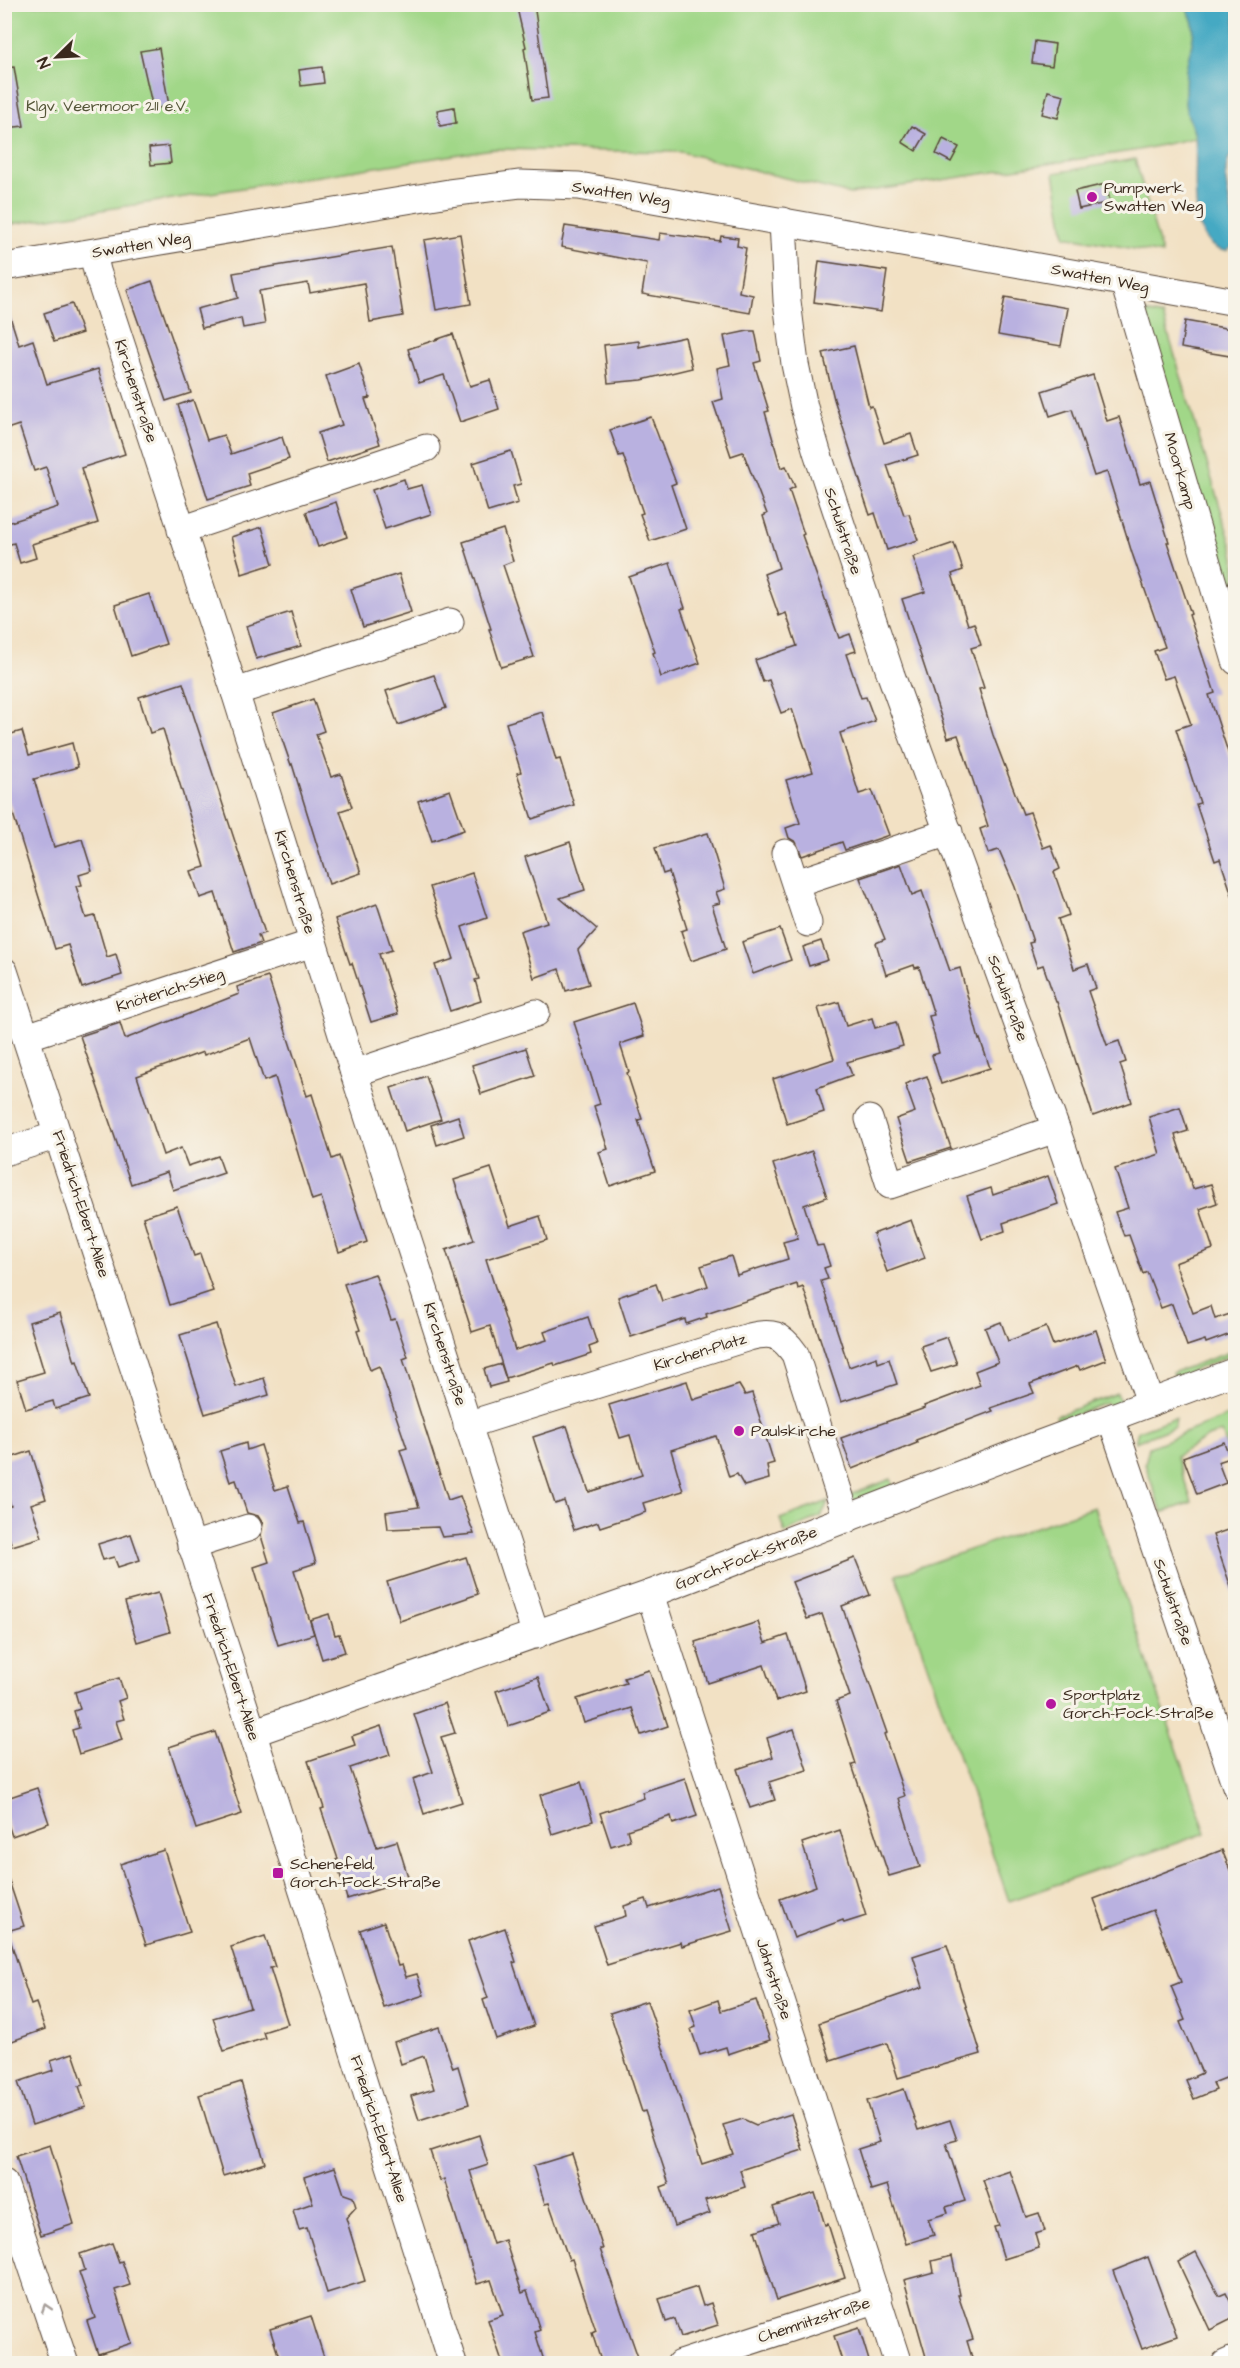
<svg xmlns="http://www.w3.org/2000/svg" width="1240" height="2368" font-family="'Architects Daughter',sans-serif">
	<rect width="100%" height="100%" fill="#f7f3e8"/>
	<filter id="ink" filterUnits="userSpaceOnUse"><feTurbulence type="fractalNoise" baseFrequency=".0167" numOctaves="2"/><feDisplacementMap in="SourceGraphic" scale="12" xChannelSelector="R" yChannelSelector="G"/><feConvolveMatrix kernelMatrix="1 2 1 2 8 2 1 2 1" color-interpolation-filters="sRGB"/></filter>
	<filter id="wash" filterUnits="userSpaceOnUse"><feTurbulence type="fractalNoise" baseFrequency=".008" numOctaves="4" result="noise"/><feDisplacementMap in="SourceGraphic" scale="24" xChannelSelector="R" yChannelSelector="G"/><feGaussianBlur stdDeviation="1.35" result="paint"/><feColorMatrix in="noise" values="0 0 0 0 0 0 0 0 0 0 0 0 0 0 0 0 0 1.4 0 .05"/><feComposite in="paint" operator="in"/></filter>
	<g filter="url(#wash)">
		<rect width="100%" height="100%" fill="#f2e1c4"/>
		<g fill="#a1d788" stroke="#6e8053" stroke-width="1.5">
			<polygon points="5,5 1235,5 1235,129 1139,150 850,194 681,152 492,149 5,225"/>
			<polygon points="1135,159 1162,254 1065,236 1054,173"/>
			<polygon points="1140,311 1163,316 1235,557 1235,631"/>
			<polygon points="1235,1350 1235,1354 1186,1373 1183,1384 1177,1386 1172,1373"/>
			<polygon points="1117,1393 1122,1404 1112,1408 1106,1403 1069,1417 1068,1425 1060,1428 1056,1416"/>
			<polygon points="1235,1413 1235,1471 1222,1432 1208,1437 1176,1456 1192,1502 1162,1513 1145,1464 1149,1447"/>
			<polygon points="1173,1418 1176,1418 1174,1427 1135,1442 1138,1431"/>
			<polygon points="891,1479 895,1490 858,1503 847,1496"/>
			<polygon points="829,1501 821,1516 785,1533 780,1519"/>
			<polygon points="1094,1507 1206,1833 1009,1901 896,1575"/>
		</g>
		<path fill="#44a9c3" stroke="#406a70" stroke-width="1.5" d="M1184,5H1235V150C1214,171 1236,213 1236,239L1232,247L1226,251C1183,246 1199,166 1195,137C1193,124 1185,115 1185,102C1185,91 1185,80 1186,70C1190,44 1202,28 1184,5Z"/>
		<g id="blocks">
			<g fill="#b9b1e0">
				<polygon points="534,4 548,98 532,100 524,48 526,47 517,8"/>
				<polygon points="1035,41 1055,44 1052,66 1032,63"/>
				<polygon points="159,48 169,106 153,109 140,51"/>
				<polygon points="14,67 24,126 6,128 4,68"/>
				<polygon points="322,67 324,83 301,86 299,70"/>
				<polygon points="1048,91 1064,95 1058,118 1042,114"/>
				<polygon points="454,107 456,123 440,126 437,110"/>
				<polygon points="912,126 926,134 916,151 902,142"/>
				<polygon points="943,139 959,147 951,162 936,154"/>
				<polygon points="169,146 171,163 151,165 149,148"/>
				<polygon points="1106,184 1110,202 1079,209 1075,191"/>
				<polygon points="565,226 659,240 660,233 720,241 721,236 738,238 737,246 746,248 739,292 753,295 750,313 642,294 647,263 561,247"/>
				<polygon points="460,234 471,304 436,310 424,240"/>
				<polygon points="392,247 403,316 370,322 364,283 310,293 308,283 259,291 265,324 243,328 241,318 202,328 197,309 238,298 233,273"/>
				<polygon points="819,261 887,271 881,312 814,302"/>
				<polygon points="152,281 191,393 166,401 127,290"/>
				<polygon points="1005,297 1068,308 1061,346 998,335"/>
				<polygon points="72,304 82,333 54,342 44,313"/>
				<polygon points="4,310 8,310 19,345 33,340 47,384 98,369 125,454 81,468 98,523 32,544 36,558 20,563 14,543 4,546 4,524 58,507 46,467 34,471 19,425 4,430"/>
				<polygon points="1185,321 1236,330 1236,357 1181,348"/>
				<polygon points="748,331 755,331 761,361 754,363 769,411 765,412 781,468 786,466 795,487 789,490 804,534 802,535 839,638 850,634 856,651 846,654 861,698 866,697 875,721 840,733 859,794 872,790 889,835 845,850 842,842 802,856 796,842 789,838 786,828 800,823 786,780 813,772 792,709 781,713 769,680 763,682 755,660 797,646 786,613 779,616 764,574 779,568 763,516 767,514 743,452 731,456 713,402 723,399 717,368 730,365 724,336"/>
				<polygon points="453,334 470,386 490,380 499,409 460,422 444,375 419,383 408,349"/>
				<polygon points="685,337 692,368 642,380 608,383 604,345 639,341 639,347"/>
				<polygon points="854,346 869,407 872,406 884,443 911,434 918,455 887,465 904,515 909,514 918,540 887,550 875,513 870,515 861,488 862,487 834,399 823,353"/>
				<polygon points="359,364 370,398 365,399 380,444 327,462 318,433 342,425 326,376"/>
				<polygon points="1093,375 1107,421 1119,417 1140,484 1150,481 1169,542 1167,542 1191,614 1189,615 1215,693 1209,695 1236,776 1236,894 1232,895 1220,859 1215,861 1196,804 1200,803 1176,729 1191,724 1174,676 1164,679 1154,651 1165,647 1132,553 1107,472 1094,476 1072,409 1050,416 1042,391"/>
				<polygon points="193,400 207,440 224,435 231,454 282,437 289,459 247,473 250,486 208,499 178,405"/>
				<polygon points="651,417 676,483 671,485 686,529 650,541 640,514 643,513 623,455 619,456 610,430"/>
				<polygon points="511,451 521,484 513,486 518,503 488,512 473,463"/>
				<polygon points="404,479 407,489 422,485 431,514 385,529 372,490"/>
				<polygon points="336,502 347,537 318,547 306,512"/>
				<polygon points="262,527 273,564 242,574 231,537"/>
				<polygon points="503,529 513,561 503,565 534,657 501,667 489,629 491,629 463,542"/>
				<polygon points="954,543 963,570 952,574 968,625 974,623 981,645 971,648 984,688 979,689 993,735 1023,814 1030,812 1043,848 1051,845 1060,869 1054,872 1069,915 1058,919 1074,969 1088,964 1096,988 1088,991 1107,1045 1119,1041 1126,1062 1120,1064 1132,1102 1093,1116 1057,1002 1056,1002 1043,965 1037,967 1029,943 1033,942 1015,887 999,850 988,853 980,829 988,826 958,735 948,738 902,599 925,592 913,557"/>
				<polygon points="670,563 685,608 681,609 700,663 661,677 653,653 655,652 629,577"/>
				<polygon points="399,574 411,612 363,627 351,589"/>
				<polygon points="149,594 166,644 131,656 115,605"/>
				<polygon points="291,612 301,646 256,659 246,626"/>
				<polygon points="434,675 446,708 398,725 386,691"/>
				<polygon points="183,683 265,933 258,935 261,943 234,952 215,893 200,898 191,871 205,867 189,814 163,729 150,733 139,697"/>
				<polygon points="313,699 324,731 316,734 331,777 341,774 352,807 340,811 361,873 329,884 292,764 291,765 273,713"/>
				<polygon points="542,712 556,760 560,759 574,805 532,819 517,773 521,772 506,723"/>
				<polygon points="22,731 29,755 72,743 78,767 34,779 54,847 82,839 92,871 79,875 82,885 76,886 86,918 95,916 107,957 116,954 122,975 82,988 68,945 55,949 4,785 4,736"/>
				<polygon points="450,790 464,830 432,841 418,801"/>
				<polygon points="708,833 725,889 716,892 720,903 712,905 726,949 691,961 681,931 687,929 669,872 663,874 655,848"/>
				<polygon points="570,842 585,890 560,898 597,929 578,950 589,984 566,991 559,969 534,978 520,931 547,922 525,857"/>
				<polygon points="901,864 912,895 922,891 950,971 960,968 979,1040 980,1039 990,1068 941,1084 932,1055 939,1053 929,1016 934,1015 919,967 915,968 914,965 886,975 876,943 885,939 860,878"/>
				<polygon points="472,873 487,918 462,927 479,979 475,980 481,1001 450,1011 435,965 454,959 430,887"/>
				<polygon points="377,904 392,950 379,954 398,1014 371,1022 352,963 350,964 335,919"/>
				<polygon points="780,929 791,960 753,974 742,942"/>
				<polygon points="821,941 828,960 809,966 803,947"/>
				<polygon points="268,977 307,1096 312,1094 332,1159 339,1156 367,1242 339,1252 321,1197 312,1200 275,1077 264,1081 250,1038 204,1055 203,1052 137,1076 163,1155 181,1148 188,1166 218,1156 224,1173 173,1190 167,1172 131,1184 80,1036 120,1023 125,1039 239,994 237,987"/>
				<polygon points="839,1002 846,1026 872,1018 875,1028 896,1022 903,1046 847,1062 852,1075 817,1088 824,1112 787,1124 773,1079 834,1059 818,1008"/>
				<polygon points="633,1003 644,1036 620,1044 629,1072 627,1073 642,1119 638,1120 655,1171 610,1186 599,1152 608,1149 594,1106 600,1104 574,1022"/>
				<polygon points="526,1048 535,1076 481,1094 472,1065"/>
				<polygon points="426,1076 441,1119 405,1131 391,1088"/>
				<polygon points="927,1076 951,1148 910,1161 896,1119 915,1112 905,1084"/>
				<polygon points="1180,1107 1188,1131 1175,1135 1193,1189 1211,1184 1217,1203 1200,1209 1213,1249 1175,1263 1193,1313 1211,1306 1215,1319 1236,1312 1236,1332 1206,1343 1205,1340 1187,1346 1172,1304 1161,1308 1147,1272 1143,1274 1129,1235 1124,1236 1115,1212 1128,1208 1115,1169 1160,1154 1149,1117"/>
				<polygon points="458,1116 464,1136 437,1145 431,1125"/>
				<polygon points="812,1151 827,1197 804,1205 817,1246 823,1245 830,1266 824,1268 828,1279 821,1281 849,1367 877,1357 878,1363 889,1359 897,1384 841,1402 803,1287 798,1289 797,1284 706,1314 707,1317 686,1324 685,1319 631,1337 618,1297 656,1284 662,1301 708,1286 701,1266 731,1256 737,1275 788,1259 783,1242 798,1238 773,1164"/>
				<polygon points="491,1168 510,1226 540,1216 547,1240 486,1259 515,1350 547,1340 544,1332 588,1317 597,1344 589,1347 591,1354 555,1366 554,1363 506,1378 490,1326 472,1332 446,1250 474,1240 454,1180"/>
				<polygon points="1048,1176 1058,1204 1003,1223 1005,1231 982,1239 967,1196 991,1188 993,1195"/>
				<polygon points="177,1206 194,1256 200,1254 213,1291 170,1305 143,1217"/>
				<polygon points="911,1220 925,1258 887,1272 873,1234"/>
				<polygon points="375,1274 391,1320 395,1319 408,1357 403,1359 448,1500 460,1496 474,1534 442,1537 438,1527 388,1529 386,1512 419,1507 400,1450 407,1448 379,1366 370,1370 357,1331 360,1330 344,1284"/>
				<polygon points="60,1313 75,1362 77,1361 89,1398 55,1409 53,1401 26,1409 17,1380 44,1372 29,1322"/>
				<polygon points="1001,1322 1008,1341 1046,1327 1053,1345 1096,1330 1106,1360 1080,1370 1078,1366 1030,1384 1034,1393 991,1408 993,1411 916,1440 917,1443 852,1469 841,1438 925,1408 924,1406 980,1385 975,1371 998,1362 985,1328"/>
				<polygon points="216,1324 236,1387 264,1378 269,1395 205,1414 180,1335"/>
				<polygon points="947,1337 957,1364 931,1372 921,1346"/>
				<polygon points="501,1364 507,1382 489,1387 484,1369"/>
				<polygon points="687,1381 693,1400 739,1385 745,1395 752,1393 774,1463 767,1465 769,1479 744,1486 737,1474 729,1477 716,1436 671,1450 683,1491 643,1503 646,1512 600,1527 598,1522 574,1530 564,1501 555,1504 533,1437 567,1426 589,1492 642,1475 630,1435 620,1438 609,1405"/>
				<polygon points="1224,1442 1230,1458 1218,1462 1226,1483 1197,1494 1183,1457"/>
				<polygon points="246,1443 247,1450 261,1445 275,1490 288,1486 300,1523 304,1522 316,1563 294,1570 314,1634 278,1645 254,1567 269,1562 261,1536 263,1524 258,1516 247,1513 236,1480 230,1482 220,1451"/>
				<polygon points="31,1451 46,1499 31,1504 42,1537 12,1546 4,1523 4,1508 11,1506 4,1485 4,1460"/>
				<polygon points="1236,1527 1236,1592 1233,1593 1213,1535"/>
				<polygon points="131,1534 140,1560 118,1567 114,1557 103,1560 98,1544"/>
				<polygon points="466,1557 478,1594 400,1621 387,1582"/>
				<polygon points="855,1558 870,1595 842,1606 887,1733 884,1734 905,1796 899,1798 920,1867 889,1876 852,1765 856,1764 836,1701 850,1696 822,1614 807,1619 792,1582"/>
				<polygon points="158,1593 170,1632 137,1642 125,1602"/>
				<polygon points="329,1614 335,1635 339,1634 345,1652 322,1659 310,1620"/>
				<polygon points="758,1622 765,1643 788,1635 806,1691 776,1701 764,1665 708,1683 695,1642"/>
				<polygon points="649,1670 668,1726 641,1735 632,1708 584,1723 577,1699 626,1683 624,1678"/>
				<polygon points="538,1677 550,1712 508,1726 496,1691"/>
				<polygon points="119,1678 126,1698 118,1701 124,1719 116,1721 122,1740 79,1754 72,1730 79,1728 74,1711 80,1709 75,1692"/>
				<polygon points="445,1703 455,1733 441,1737 462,1802 424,1814 413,1779 433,1772 414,1714"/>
				<polygon points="381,1726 390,1755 350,1768 377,1847 397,1841 409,1880 347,1899 336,1860 338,1859 321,1809 324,1808 308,1761 355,1745 352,1736"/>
				<polygon points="794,1729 807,1770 769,1782 775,1800 750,1808 737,1769 773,1757 767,1738"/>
				<polygon points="215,1732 242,1814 196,1829 169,1747"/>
				<polygon points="685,1778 697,1816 673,1824 671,1816 627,1830 630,1840 611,1846 600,1813 644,1798 642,1792"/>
				<polygon points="581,1782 593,1821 552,1834 540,1795"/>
				<polygon points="37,1788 49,1823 12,1836 4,1813 4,1799"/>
				<polygon points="840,1830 866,1916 844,1923 843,1920 794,1938 780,1899 816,1886 802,1843"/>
				<polygon points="164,1850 190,1932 146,1945 120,1864"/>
				<polygon points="1222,1850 1236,1885 1236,2074 1213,2083 1216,2090 1194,2099 1186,2080 1202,2073 1180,2022 1185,2020 1171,1986 1181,1982 1153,1910 1105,1928 1094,1899"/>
				<polygon points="4,1878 8,1878 24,1926 4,1932"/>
				<polygon points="718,1886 732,1931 682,1946 681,1942 607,1965 594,1926 626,1916 624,1906 646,1899 649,1908"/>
				<polygon points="384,1922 398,1966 402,1965 406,1977 417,1974 424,1995 384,2008 360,1930"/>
				<polygon points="505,1928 516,1962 513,1963 534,2026 496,2039 483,2000 488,1998 468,1941"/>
				<polygon points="4,1933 8,1933 31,2005 36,2003 45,2029 4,2044"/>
				<polygon points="265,1936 275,1967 270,1968 288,2024 263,2032 265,2038 224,2051 213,2018 250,2007 231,1947"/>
				<polygon points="947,1945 981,2054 898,2078 887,2043 831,2061 819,2023 923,1987 913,1956"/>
				<polygon points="718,2000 721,2011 756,2000 770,2040 728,2054 726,2047 700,2055 691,2029 696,2027 690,2010"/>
				<polygon points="647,2001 702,2164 733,2154 723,2125 743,2119 756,2125 791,2114 803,2150 740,2170 745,2187 705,2200 710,2213 674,2226 661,2187 669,2184 645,2111 642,2112 610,2013"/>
				<polygon points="439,2027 453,2068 458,2066 469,2104 419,2120 411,2096 434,2089 424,2056 401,2064 394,2042"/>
				<polygon points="73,2053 84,2085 79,2086 86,2107 32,2125 18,2082 54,2070 51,2060"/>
				<polygon points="241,2082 265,2163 223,2176 199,2095"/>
				<polygon points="904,2089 918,2130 950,2120 957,2140 946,2143 965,2201 946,2207 948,2213 928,2219 934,2235 906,2244 887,2185 871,2190 858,2149 880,2142 867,2101"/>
				<polygon points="479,2135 488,2165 470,2171 493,2244 505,2240 522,2293 527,2291 540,2330 535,2332 545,2364 503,2364 488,2320 503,2315 491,2280 477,2284 444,2179 440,2181 430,2151"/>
				<polygon points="50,2145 74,2224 41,2235 16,2156"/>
				<polygon points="572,2154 603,2249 600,2249 639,2360 630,2364 602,2364 592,2333 596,2331 572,2259 569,2260 549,2203 545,2204 533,2166"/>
				<polygon points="335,2167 344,2194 353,2197 356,2207 346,2218 365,2281 327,2293 307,2228 299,2230 293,2210 313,2203 304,2177"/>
				<polygon points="1010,2171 1026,2217 1039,2213 1045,2231 1035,2234 1039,2248 1004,2259 994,2227 999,2226 983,2180"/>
				<polygon points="815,2193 825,2225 828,2224 845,2278 777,2300 755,2231 779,2223 773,2207"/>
				<polygon points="112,2243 119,2262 122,2261 130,2285 115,2290 132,2343 98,2354 87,2321 95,2318 79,2272 85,2270 80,2254"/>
				<polygon points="1196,2252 1219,2296 1226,2293 1236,2313 1236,2317 1210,2330 1178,2262"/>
				<polygon points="952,2256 960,2295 958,2295 973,2339 967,2341 974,2364 928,2364 904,2280 934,2272 932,2261"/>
				<polygon points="1148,2257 1177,2336 1142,2349 1113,2271"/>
				<polygon points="697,2287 703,2306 711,2303 718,2325 681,2337 675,2319 666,2322 659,2299"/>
				<polygon points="311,2316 326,2364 281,2364 270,2329"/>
				<polygon points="859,2328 870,2364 843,2364 834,2336"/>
			</g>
		</g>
	</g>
	<g filter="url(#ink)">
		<use href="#blocks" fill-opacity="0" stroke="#564537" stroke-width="1.5"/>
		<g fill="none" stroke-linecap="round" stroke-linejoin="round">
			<g stroke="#564537" stroke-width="29">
				<g id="minor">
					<polyline points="783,221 787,301 795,364 804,407 817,452 891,675 1056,1129 1150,1402"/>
					<polyline points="93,253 97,271 235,692 354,1073 536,1635"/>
					<polyline points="4,267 449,193 520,184 579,186 1236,302"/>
					<polyline points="1124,282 1236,661"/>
					<polyline points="181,530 426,448"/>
					<polyline points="235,692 450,622"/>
					<polyline points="785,853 808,923"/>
					<polyline points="796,883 949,832"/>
					<polyline points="4,971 231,1665 453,2364"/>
					<polyline points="26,1037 313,943"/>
					<polyline points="354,1073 536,1013"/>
					<polyline points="869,1119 890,1185 1056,1129"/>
					<polyline points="4,1152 58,1135"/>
					<polyline points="1111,1418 1236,1786"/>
					<path d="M467,1425L749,1337C772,1331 781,1334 795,1354L847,1519"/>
					<polyline points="191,1546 248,1528"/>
					<polyline points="650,1594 898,2364"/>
					<polyline points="252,1733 650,1594 1029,1448 1236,1371"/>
					<polyline points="4,2183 65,2364"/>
					<polyline points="680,2364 878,2299"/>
					<polyline points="1225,2364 1236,2359"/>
				</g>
			</g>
			<use href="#minor" stroke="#fff" stroke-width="27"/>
		</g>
		<defs><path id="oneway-chevron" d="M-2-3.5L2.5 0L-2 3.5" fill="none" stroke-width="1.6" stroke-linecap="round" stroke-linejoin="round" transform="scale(1.5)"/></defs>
		<use stroke="#a79f9a" href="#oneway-chevron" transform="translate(46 2308) rotate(-108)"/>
	</g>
	<g fill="#b5179e" stroke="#f7f3e8" stroke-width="2">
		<circle cx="1092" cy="197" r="6"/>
		<circle cx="739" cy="1431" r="6"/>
		<circle cx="1051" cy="1704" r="6"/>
		<rect x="272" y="1867" width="12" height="12" rx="3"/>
	</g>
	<g text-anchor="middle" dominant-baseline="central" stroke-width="6" stroke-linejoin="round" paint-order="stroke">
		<g font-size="16" fill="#545538" stroke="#f7f3e8">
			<text x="107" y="106">Klgv. Veermoor 211 e.V.</text>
		</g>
		<g font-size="16" fill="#3b2a1e" stroke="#f7f3e8" text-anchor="start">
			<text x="1104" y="188">Pumpwerk<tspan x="1104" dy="18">Swatten Weg</tspan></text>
			<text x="751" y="1431">Paulskirche</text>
			<text x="1063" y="1695">Sportplatz<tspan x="1063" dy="18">Gorch-Fock-Straße</tspan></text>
			<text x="290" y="1864">Schenefeld,<tspan x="290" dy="18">Gorch-Fock-Straße</tspan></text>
		</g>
		<g font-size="16" fill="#3b2a1e" stroke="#f7f3e8">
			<text transform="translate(621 194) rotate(9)">Swatten Weg</text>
			<text transform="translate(141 245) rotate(-9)">Swatten Weg</text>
			<text transform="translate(1100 278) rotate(11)">Swatten Weg</text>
			<text transform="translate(136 391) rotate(72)">Kirchenstraße</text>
			<text transform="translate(1180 471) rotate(74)">Moorkamp</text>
			<text transform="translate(843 531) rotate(72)">Schulstraße</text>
			<text transform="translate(295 882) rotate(73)">Kirchenstraße</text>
			<text transform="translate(170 990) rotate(-18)">Knöterich-Stieg</text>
			<text transform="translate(1008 998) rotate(70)">Schulstraße</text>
			<text transform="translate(81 1204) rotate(72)">Friedrich-Ebert-Allee</text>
			<text transform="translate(700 1352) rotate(-17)">Kirchen-Platz</text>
			<text transform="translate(445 1354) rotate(72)">Kirchenstraße</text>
			<text transform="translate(746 1558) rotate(-21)">Gorch-Fock-Straße</text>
			<text transform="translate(1173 1602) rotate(71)">Schulstraße</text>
			<text transform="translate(231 1667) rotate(72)">Friedrich-Ebert-Allee</text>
			<text transform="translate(774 1979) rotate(72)">Jahnstraße</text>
			<text transform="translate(379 2129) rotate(72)">Friedrich-Ebert-Allee</text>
			<text transform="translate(814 2320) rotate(-18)">Chemnitzstraße</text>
		</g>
	</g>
	<rect width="1240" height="2368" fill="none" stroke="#f7f3e8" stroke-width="24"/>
	<g transform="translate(57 57) rotate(246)" stroke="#f7f3e8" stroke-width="4.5" paint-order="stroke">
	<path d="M0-4.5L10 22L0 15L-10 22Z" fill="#3b2a1e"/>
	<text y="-9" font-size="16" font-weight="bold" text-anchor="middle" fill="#3b2a1e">N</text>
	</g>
</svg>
